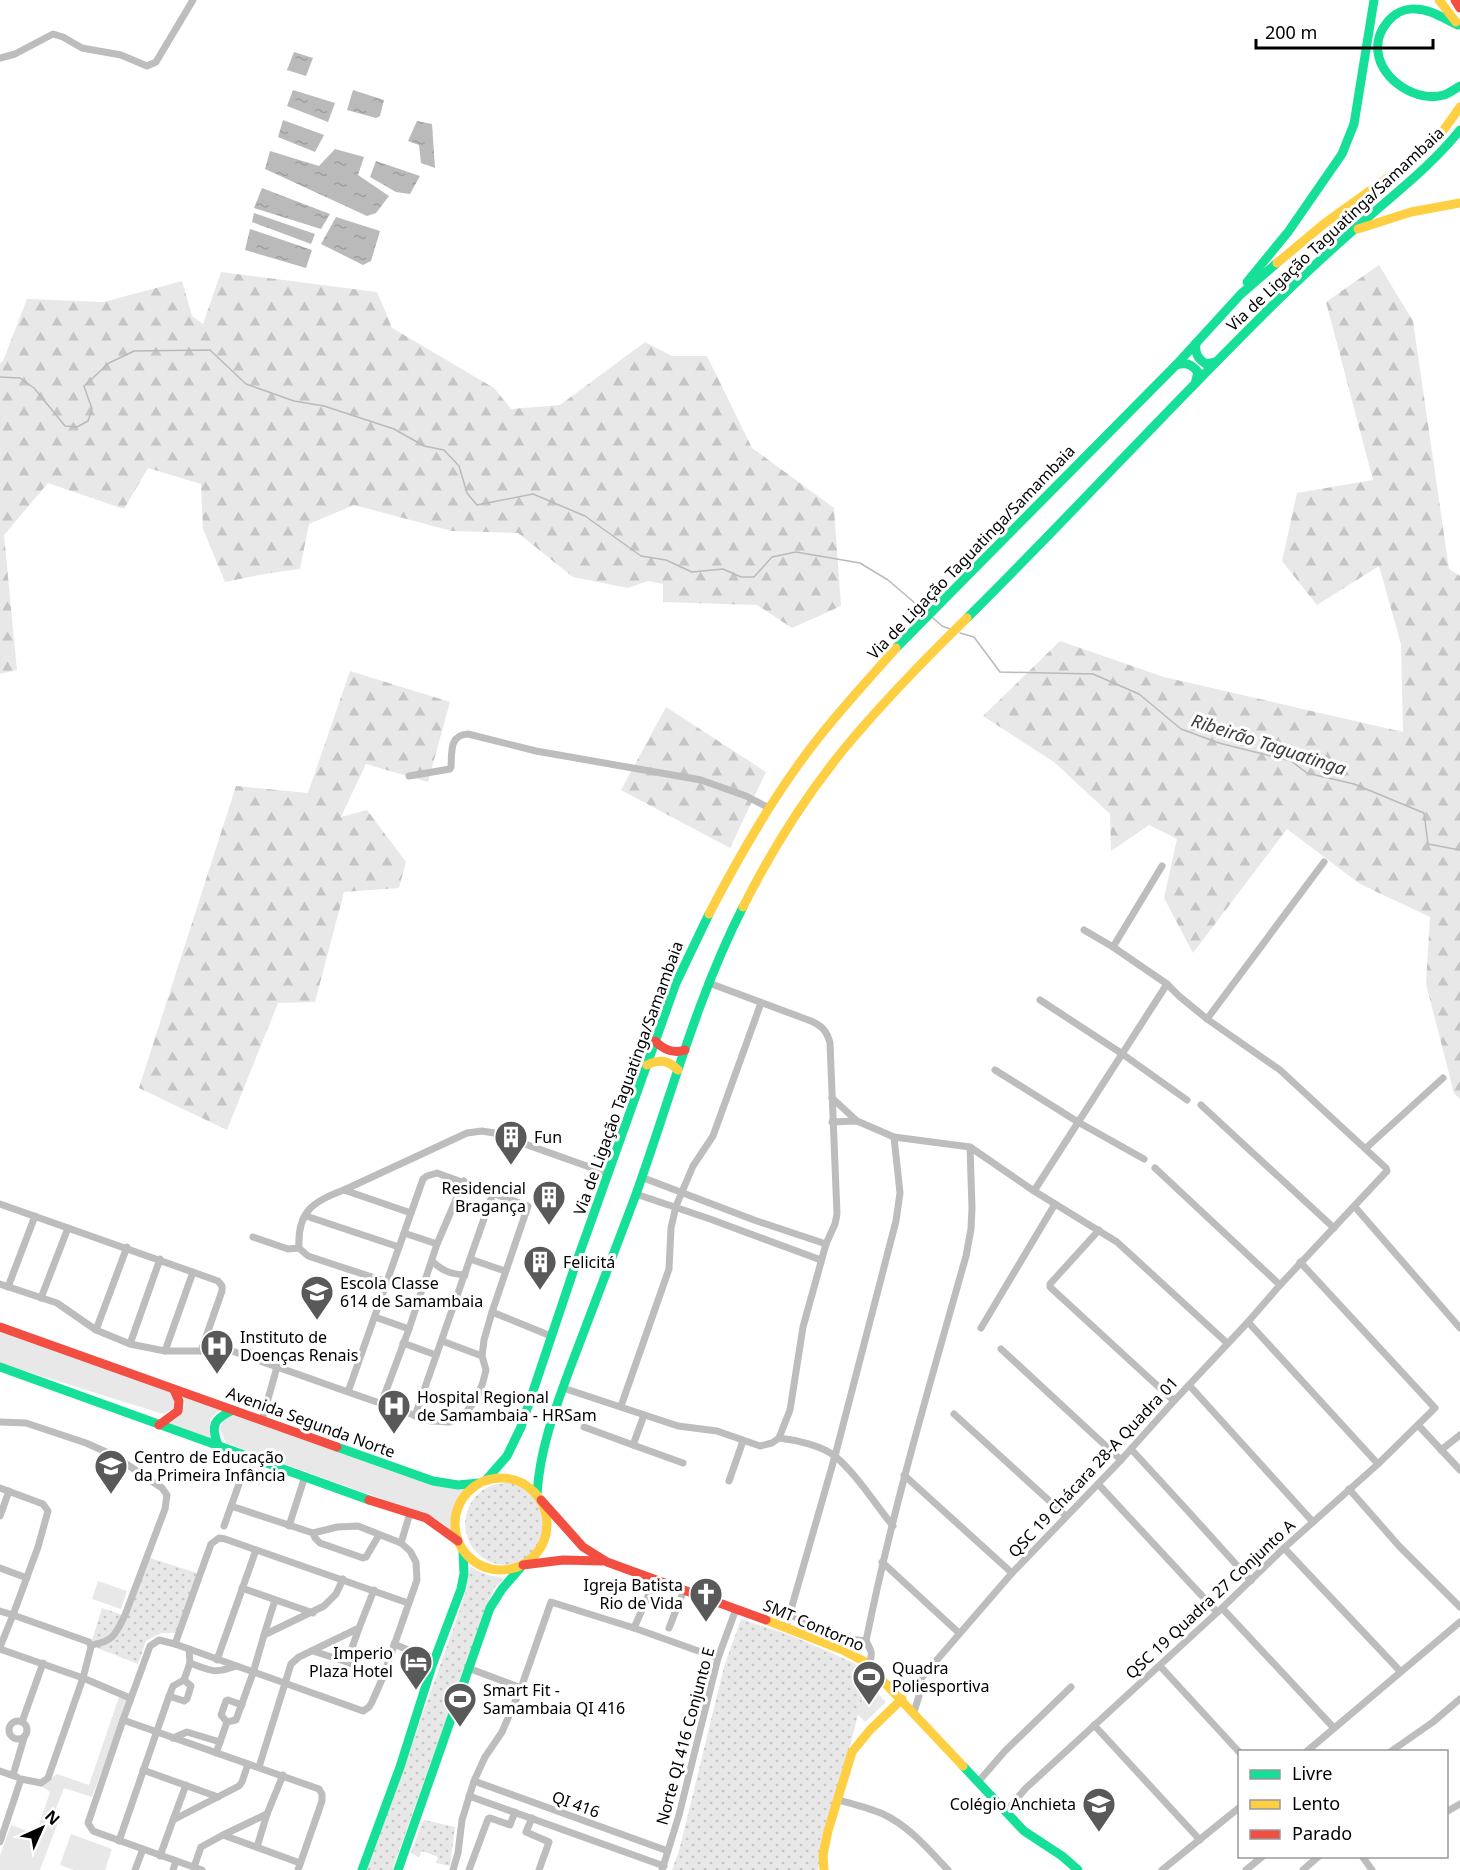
<svg xmlns="http://www.w3.org/2000/svg" width="1460" height="1870" font-family="'Noto Sans',sans-serif">
	<defs>
		<pattern id="forest-firs" width="22" height="20" patternUnits="userSpaceOnUse" patternTransform="scale(1.5)"><rect width="22" height="20" fill="#e8e8e8"/><path d="M5 1l3.5 6h-7zM16 11l3.5 6h-7z" fill="#c5c5c5"/></pattern>
		<pattern id="park-dots" width="8" height="8" patternUnits="userSpaceOnUse" patternTransform="scale(1.5)"><rect width="8" height="8" fill="#e8e8e8"/><path d="M2 2h.1M6 6h.1" fill="none" stroke="#c5c5c5" stroke-width="1.8" stroke-linecap="round"/></pattern>
		<pattern id="water-ripples" width="26" height="14" patternUnits="userSpaceOnUse" patternTransform="scale(1.5)"><rect width="26" height="14" fill="#bababa"/><path d="M2 4q2-2 4 0t4 0M15 11q2-2 4 0t4 0" fill="none" stroke="#9e9e9e"/></pattern>
	</defs>
	<rect width="100%" height="100%" fill="#fff"/>
	<g fill="#e8e8e8">
		<polygon points="0,1330 170,1392 175,1400 173,1409 163,1414 0,1363"/>
		<polygon points="182,1395 223,1409 217,1412 210,1420 211,1439 168,1423 178,1417 185,1404"/>
		<path d="M236,1413L416,1478L469,1487C455,1501 452,1514 451,1533L445,1525L433,1517L226,1443L220,1429L225,1416Z"/>
		<polygon points="98,1581 127,1591 121,1609 92,1599"/>
		<polygon points="874,1690 886,1702 865,1722 853,1709"/>
		<polygon points="119,1697 129,1699 92,1797 64,1788 52,1819 58,1822 40,1870 0,1870 0,1855 11,1825 36,1834 50,1792 41,1786 57,1774 89,1785"/>
		<polygon points="71,1834 112,1849 105,1870 74,1870 60,1865"/>
	</g>
	<g fill="url(#forest-firs)">
		<polygon points="1379,265 1413,321 1449,569 1460,576 1460,1099 1454,1093 1426,984 1430,917 1360,884 1287,829 1193,953 1164,898 1177,839 1149,825 1111,851 1110,814 1054,762 983,716 1060,641 1164,677 1403,732 1401,644 1379,566 1317,605 1282,561 1297,493 1373,480 1326,302"/>
		<polygon points="221,272 377,292 392,328 494,388 511,409 560,405 645,342 672,356 707,356 752,448 834,508 841,606 792,628 757,605 663,602 663,584 648,581 628,588 573,577 518,533 452,531 354,505 309,524 300,569 264,574 225,582 203,529 201,484 148,468 124,509 48,483 4,535 17,670 0,674 0,363 3,361 27,299 104,302 182,281 192,316 203,324"/>
		<polygon points="350,671 450,702 428,782 366,764 341,817 367,810 406,862 399,888 344,892 315,1002 278,1003 227,1130 139,1088 236,786 308,793"/>
		<polygon points="666,707 766,772 730,848 621,790"/>
	</g>
	<g fill="url(#park-dots)">
		<circle cx="506" cy="1524" r="41"/>
		<polygon points="144,1556 200,1574 178,1633 161,1633 146,1641 138,1664 97,1648 99,1642 92,1640 102,1608 123,1615"/>
		<path d="M470,1566C480,1574 492,1576 504,1578L494,1588L488,1604L392,1870H367L457,1618L467,1588Z"/>
		<polygon points="741,1619 790,1635 854,1663 868,1676 818,1870 672,1870 679,1851 724,1667"/>
		<polygon points="424,1820 455,1827 450,1866 436,1863 438,1857 422,1851 419,1857 411,1853 422,1822"/>
	</g>
	<g fill="url(#water-ripples)">
		<polygon points="294,52 313,58 306,76 287,70"/>
		<polygon points="293,90 335,103 328,122 287,106"/>
		<polygon points="353,90 384,100 380,116 376,118 347,110"/>
		<polygon points="283,120 324,135 315,152 278,137"/>
		<polygon points="417,121 432,124 435,168 421,163 419,145 408,141"/>
		<polygon points="335,149 364,157 358,175 389,196 376,213 367,216 265,169 270,151 319,166"/>
		<polygon points="376,161 420,176 410,194 396,192 370,177"/>
		<polygon points="262,188 330,214 321,229 254,208"/>
		<polygon points="254,213 315,234 311,244 252,222"/>
		<polygon points="336,217 380,231 371,261 363,265 321,244"/>
		<polygon points="250,229 312,250 306,268 245,250"/>
	</g>
	<g fill="none" stroke-linecap="round" stroke-linejoin="round">
		<g stroke="#bababa" stroke-width="1.5">
			<polyline points="0,377 20,378 34,388 65,426 77,427 88,421 92,409 84,386 109,363 134,351 210,350 246,384 294,401 324,406 394,429 424,446 444,450 459,466 467,493 477,505 533,494 585,516 641,556 666,560 692,572 723,569 741,577 754,577 772,557 796,552 860,563 888,580 923,610"/>
			<polyline points="932,617 942,626 950,629"/>
			<polyline points="960,633 974,637 1000,672 1093,674 1139,694 1181,729 1219,743 1291,761 1307,773 1354,784 1424,813 1428,844 1460,850"/>
		</g>
		<g stroke="#bdbdbd" stroke-width="7">
			<polyline points="0,58 15,54 53,34 63,37 82,48 121,55 147,66 156,62 193,0"/>
			<path d="M409,776L450,769L451,767C452,752 449,735 468,734L536,751L701,780L746,796L769,808"/>
			<polyline points="1113,947 1162,866"/>
			<polyline points="1040,1000 1121,1053 1187,1100"/>
			<polyline points="1207,1019 1324,862"/>
			<polyline points="995,1070 1078,1122 1144,1159"/>
			<polyline points="832,1098 857,1121"/>
			<polyline points="1201,1105 1334,1228"/>
			<polyline points="832,1122 857,1121 894,1137 970,1147"/>
			<polyline points="1366,1148 1443,1078"/>
			<polyline points="1155,1168 1280,1285"/>
			<polyline points="641,1177 754,1220 826,1244"/>
			<polyline points="344,1190 411,1213"/>
			<polyline points="1034,1191 1167,984"/>
			<polyline points="636,1194 710,1219 821,1260"/>
			<polyline points="0,1204 218,1281 222,1286 222,1291 201,1351"/>
			<polyline points="1355,1207 1460,1328"/>
			<polyline points="306,1216 399,1247"/>
			<polyline points="1099,1230 1050,1284 1050,1287 1174,1401"/>
			<polyline points="404,1233 437,1244"/>
			<polyline points="253,1237 288,1249 299,1248"/>
			<polyline points="470,1259 505,1271"/>
			<path d="M432,1261C442,1271 451,1274 465,1275"/>
			<path d="M387,1282L308,1256L299,1248C297,1212 313,1201 344,1190L467,1133L482,1131L494,1133L609,1174"/>
			<polyline points="0,1284 57,1303 96,1330 130,1344 165,1351 232,1351 348,1392 423,1179 427,1176 437,1173 528,1206 492,1312 484,1340 482,1356 486,1370 483,1382 476,1400 461,1418 449,1422 431,1421 348,1392"/>
			<polyline points="8,1287 35,1216"/>
			<polyline points="41,1298 68,1228"/>
			<polyline points="492,1312 551,1336"/>
			<polyline points="375,1317 409,1329"/>
			<polyline points="1248,1322 1378,1464"/>
			<polyline points="981,1328 1055,1204"/>
			<polyline points="96,1330 127,1247"/>
			<polyline points="442,1341 482,1356"/>
			<polyline points="403,1343 436,1355"/>
			<polyline points="130,1344 160,1259"/>
			<polyline points="1001,1349 1121,1460"/>
			<polyline points="165,1351 193,1272"/>
			<polyline points="1189,1385 1313,1522"/>
			<path d="M563,1388L678,1426L717,1431L760,1446L772,1443L779,1438L790,1410L803,1327L826,1244L835,1224L837,1214L830,1043C827,1031 822,1026 811,1021L709,983"/>
			<polyline points="381,1404 409,1329 437,1244 464,1181"/>
			<polyline points="621,1406 669,1269 671,1228 676,1206 693,1166 713,1136 761,1003"/>
			<polyline points="954,1414 1066,1516"/>
			<polyline points="415,1416 493,1193"/>
			<polyline points="262,1420 277,1367"/>
			<path d="M0,1422L26,1423L86,1443L113,1455L162,1488L167,1495L165,1509L125,1615C116,1634 113,1642 91,1645"/>
			<polyline points="1418,1425 1460,1470"/>
			<polyline points="584,1427 633,1445 644,1415"/>
			<path d="M779,1438C797,1440 823,1446 836,1457C858,1476 875,1504 893,1526"/>
			<polyline points="633,1445 683,1463"/>
			<polyline points="1131,1449 1187,1510 1251,1581"/>
			<polyline points="1441,1450 1460,1435"/>
			<polyline points="904,1475 1012,1573"/>
			<polyline points="729,1481 743,1441"/>
			<polyline points="1099,1485 1217,1612"/>
			<polyline points="0,1488 43,1504 48,1511 38,1547 13,1615 89,1642 91,1647 83,1678 48,1778 41,1783 21,1779 0,1842"/>
			<polyline points="1349,1489 1399,1546 1460,1607"/>
			<polyline points="231,1506 313,1533 337,1527 358,1526 401,1543 410,1551 416,1562 417,1580 383,1677 372,1702 369,1707 363,1711 175,1644 159,1640 150,1646 123,1720 319,1789 322,1794 322,1801 298,1870"/>
			<polyline points="0,1516 9,1491"/>
			<polyline points="224,1526 239,1484"/>
			<polyline points="289,1526 305,1476"/>
			<polyline points="313,1533 315,1538 320,1543 363,1558 366,1557 379,1535"/>
			<polyline points="401,1543 410,1513"/>
			<polyline points="1284,1548 1400,1671"/>
			<polyline points="882,1562 959,1633"/>
			<polyline points="0,1568 27,1578"/>
			<polyline points="242,1588 313,1613"/>
			<polyline points="1222,1608 1333,1727"/>
			<polyline points="0,1611 13,1615 0,1647"/>
			<polyline points="790,1615 849,1639 866,1641"/>
			<polyline points="786,1627 835,1456 896,1221 900,1193 894,1137"/>
			<polyline points="634,1628 655,1580"/>
			<polyline points="669,1628 684,1590"/>
			<polyline points="264,1635 275,1600"/>
			<polyline points="175,1644 211,1544 219,1538 225,1539 408,1603"/>
			<polyline points="394,1644 420,1655 432,1666"/>
			<polyline points="0,1649 83,1678 130,1698"/>
			<path d="M189,1649L190,1663C212,1671 214,1674 236,1666"/>
			<polyline points="313,1651 347,1662 359,1628"/>
			<polyline points="217,1660 256,1550"/>
			<polyline points="347,1662 383,1677"/>
			<path d="M868,1664C874,1655 871,1650 866,1641C892,1511 930,1384 966,1256L971,1229L972,1208L970,1147L1034,1191L1117,1242L1227,1343"/>
			<polyline points="1160,1666 1240,1753"/>
			<polyline points="468,1668 521,1688"/>
			<polyline points="887,1685 917,1683 1012,1573 1121,1460 1174,1401 1248,1322 1280,1285 1387,1171 1386,1168 1280,1070 1207,1019 1179,996 1167,984 1113,947 1084,930"/>
			<polyline points="169,1696 184,1701 187,1699 191,1686 184,1680"/>
			<polyline points="914,1712 919,1696 917,1683"/>
			<polyline points="123,1720 88,1823 93,1831 143,1849"/>
			<circle cx="18" cy="1730" r="9"/>
			<polyline points="22,1722 43,1663"/>
			<polyline points="227,1722 221,1715 226,1701 228,1700 242,1705"/>
			<polyline points="1094,1725 1200,1840"/>
			<polyline points="173,1738 187,1732 220,1742 216,1753"/>
			<polyline points="220,1742 227,1722 236,1720 253,1673 264,1635 324,1606 336,1594 343,1579"/>
			<polyline points="1306,1752 1460,1622"/>
			<polyline points="1390,1752 1433,1722 1460,1699"/>
			<polyline points="259,1767 291,1664 299,1657 359,1628 374,1590"/>
			<polyline points="143,1770 218,1797"/>
			<polyline points="0,1771 17,1777"/>
			<polyline points="13,1775 24,1738"/>
			<polyline points="474,1781 668,1851"/>
			<polyline points="978,1782 1005,1751 1071,1687"/>
			<polyline points="469,1796 664,1866"/>
			<path d="M838,1800C853,1804 869,1808 883,1814C909,1826 929,1850 948,1870"/>
			<polyline points="1006,1812 1025,1789 1222,1608 1284,1548 1378,1464 1435,1408 1300,1262"/>
			<polyline points="1446,1812 1460,1804"/>
			<polyline points="532,1818 526,1832 549,1842 539,1870"/>
			<polyline points="173,1820 186,1785"/>
			<polyline points="223,1835 267,1814 283,1775"/>
			<polyline points="119,1841 167,1702 173,1686 184,1680 190,1663"/>
			<polyline points="257,1847 267,1814"/>
			<polyline points="160,1856 173,1820 239,1786 242,1782 248,1764"/>
			<polyline points="1362,1856 1372,1870"/>
			<polyline points="194,1867 201,1847 223,1835 300,1863"/>
			<polyline points="135,1870 143,1849 202,1870"/>
			<polyline points="173,1870 176,1861"/>
			<polyline points="453,1870 458,1853 462,1820 474,1781 485,1757 502,1732 521,1688 551,1602 634,1628 718,1658"/>
			<polyline points="469,1870 488,1819 490,1818 510,1825 515,1812"/>
			<polyline points="662,1870 679,1815 718,1658 736,1609"/>
			<polyline points="1162,1870 1240,1807"/>
			<polyline points="1246,1870 1263,1856"/>
			<polyline points="1303,1870 1319,1856"/>
		</g>
		<g stroke="#16e098" stroke-width="9">
			<path d="M1458,25C1444,19 1431,9 1415,9C1394,7 1375,31 1378,52C1381,80 1417,103 1444,95C1449,93 1455,89 1460,86"/>
			<polyline points="1247,282 1288,232 1342,154 1354,124 1374,0"/>
			<path d="M1196,343C1195,353 1197,358 1206,364L1216,362"/>
			<path d="M1176,365C1187,362 1191,364 1198,372L1195,384"/>
			<path d="M967,618C1073,513 1174,402 1281,297C1308,271 1336,245 1365,220C1398,191 1432,165 1460,130"/>
			<polyline points="896,648 1176,365 1241,294 1277,263"/>
			<polyline points="0,1367 369,1500"/>
			<path d="M218,1445C210,1425 214,1419 233,1410"/>
			<polyline points="337,1447 433,1481 458,1485 479,1483"/>
			<polyline points="486,1480 507,1456 521,1427 574,1269 676,983 709,914"/>
			<path d="M537,1494C540,1447 556,1406 572,1363C593,1307 614,1252 635,1197C670,1100 696,999 743,907"/>
			<polyline points="963,1766 1024,1831 1062,1856 1078,1870"/>
			<polyline points="362,1870 400,1767 432,1666 461,1589 464,1574 463,1551"/>
			<polyline points="398,1870 490,1608 502,1589 521,1567"/>
		</g>
		<g stroke="#ffcf43" stroke-width="9">
			<polyline points="1439,0 1456,22"/>
			<polyline points="1358,229 1411,212 1460,203"/>
			<polyline points="1277,263 1325,223 1417,157 1440,135 1460,107"/>
			<path d="M743,907C771,851 805,797 844,749C882,703 924,660 967,618"/>
			<path d="M709,914C735,864 763,814 796,768C826,725 862,687 896,648"/>
			<path d="M647,1065C660,1059 668,1060 678,1070"/>
			<circle cx="501" cy="1524" r="46"/>
			<polyline points="766,1620 843,1650 865,1662 963,1766"/>
			<polyline points="824,1870 823,1855 828,1831 852,1752 870,1730 902,1699"/>
		</g>
		<g stroke="#f24e42" stroke-width="9">
			<polyline points="1455,0 1460,8"/>
			<path d="M655,1041C664,1050 673,1054 685,1050"/>
			<polyline points="0,1327 337,1447"/>
			<polyline points="159,1425 178,1411 179,1401 174,1390"/>
			<polyline points="369,1500 426,1518 458,1541"/>
			<polyline points="541,1500 583,1547 607,1562 766,1620"/>
			<polyline points="523,1565 563,1560 602,1561"/>
		</g>
	</g>
	<defs>
		<g id="building-pin" transform="scale(1.725)"><path d="M0 17L-7.5 6A9.5 9.5 0 1 1 7.5 6Z" fill="#595959" stroke="#fff"/><path d="M-4-6H4V6H1V3H-1V6H-4ZM-2.5-4.3h1.7v1.8h-1.7ZM.8-4.3h1.7v1.8H.8ZM-2.5-1h1.7V.8h-1.7ZM.8-1h1.7V.8H.8Z" fill="#fff"/></g>
		<g id="school-pin" transform="scale(1.725)"><path d="M0 17L-7.5 6A9.5 9.5 0 1 1 7.5 6Z" fill="#595959" stroke="#fff"/><path d="M0-5L7-2L0 1L-7-2ZM-4 1L0 2.5L4 1V4Q0 6-4 4Z" fill="#fff"/></g>
		<g id="hospital-pin" transform="scale(1.725)"><path d="M0 17L-7.5 6A9.5 9.5 0 1 1 7.5 6Z" fill="#595959" stroke="#fff"/><path d="M-5-5h3v3.5h4V-5h3V5h-3V1.5h-4V5h-3Z" fill="#fff"/></g>
		<g id="church-pin" transform="scale(1.725)"><path d="M0 17L-7.5 6A9.5 9.5 0 1 1 7.5 6Z" fill="#595959" stroke="#fff"/><path d="M-1.2-6h2.4v3.5h3.3v2.4h-3.3V6h-2.4V-.1h-3.3v-2.4h3.3Z" fill="#fff"/></g>
		<g id="hotel-pin" transform="scale(1.725)"><path d="M0 17L-7.5 6A9.5 9.5 0 1 1 7.5 6Z" fill="#595959" stroke="#fff"/><path d="M-6-4.5h1.5V1H6V5H4.5V3h-9V5H-6ZM-4 0a1.8 1.8 0 1 1 3.6 0ZM.5 0V-2.5h3Q6-2.5 6 0Z" fill="#fff"/></g>
		<g id="stadium-pin" transform="scale(1.725)"><path d="M0 17L-7.5 6A9.5 9.5 0 1 1 7.5 6Z" fill="#595959" stroke="#fff"/><path d="M0-5a6.5 5 0 1 0 0 10a6.5 5 0 1 0 0-10ZM-3.5-1.8h7v3.6h-7Z" fill="#fff"/></g>
	</defs>
	<g fill-rule="evenodd">
		<use href="#building-pin" x="511" y="1137"/>
		<use href="#building-pin" x="549" y="1197"/>
		<use href="#building-pin" x="540" y="1262"/>
		<use href="#school-pin" x="317" y="1292"/>
		<use href="#hospital-pin" x="217" y="1346"/>
		<use href="#hospital-pin" x="394" y="1406"/>
		<use href="#school-pin" x="111" y="1466"/>
		<use href="#church-pin" x="706" y="1594"/>
		<use href="#hotel-pin" x="416" y="1662"/>
		<use href="#stadium-pin" x="869" y="1677"/>
		<use href="#stadium-pin" x="460" y="1699"/>
		<use href="#school-pin" x="1099" y="1804"/>
	</g>
	<g text-anchor="middle" dominant-baseline="central" stroke-width="6" stroke-linejoin="round" paint-order="stroke">
		<g font-size="16" fill="#000" stroke="#fff">
			<text transform="translate(1335 229) rotate(-43)">Via de Ligação Taguatinga/Samambaia</text>
			<text transform="translate(971 552) rotate(-46)">Via de Ligação Taguatinga/Samambaia</text>
			<text transform="translate(628 1078) rotate(-70)">Via de Ligação Taguatinga/Samambaia</text>
			<text transform="translate(311 1422) rotate(20)">Avenida Segunda Norte</text>
			<text transform="translate(1093 1467) rotate(-47)">QSC 19 Chácara 28-A Quadra 01</text>
			<text transform="translate(1210 1599) rotate(-43)">QSC 19 Quadra 27 Conjunto A</text>
			<text transform="translate(814 1625) rotate(23)">SMT Contorno</text>
			<text transform="translate(685 1736) rotate(-75)">Norte QI 416 Conjunto E</text>
			<text transform="translate(576 1804) rotate(20)">QI 416</text>
		</g>
		<g font-size="16" fill="#000" stroke="#fff" text-anchor="start">
			<text x="534" y="1137">Fun</text>
			<text x="526" y="1188" text-anchor="end">Residencial<tspan x="526" dy="18">Bragança</tspan></text>
			<text x="563" y="1262">Felicitá</text>
			<text x="340" y="1283">Escola Classe<tspan x="340" dy="18">614 de Samambaia</tspan></text>
			<text x="240" y="1337">Instituto de<tspan x="240" dy="18">Doenças Renais</tspan></text>
			<text x="417" y="1397">Hospital Regional<tspan x="417" dy="18">de Samambaia - HRSam</tspan></text>
			<text x="134" y="1457">Centro de Educação<tspan x="134" dy="18">da Primeira Infância</tspan></text>
			<text x="683" y="1585" text-anchor="end">Igreja Batista<tspan x="683" dy="18">Rio de Vida</tspan></text>
			<text x="393" y="1653" text-anchor="end">Imperio<tspan x="393" dy="18">Plaza Hotel</tspan></text>
			<text x="892" y="1668">Quadra<tspan x="892" dy="18">Poliesportiva</tspan></text>
			<text x="483" y="1690">Smart Fit -<tspan x="483" dy="18">Samambaia QI 416</tspan></text>
			<text x="1076" y="1804" text-anchor="end">Colégio Anchieta</text>
		</g>
		<g font-size="18" font-style="italic" fill="#3d3d3d" stroke="#fff">
			<text transform="translate(1269 744) rotate(18)">Ribeirão Taguatinga</text>
		</g>
	</g>
	<rect x="1238" y="1750" width="210" height="108" fill="#ffffff" stroke="#999999" stroke-width="1.5"/>
	<rect x="1250" y="1770" width="30" height="9" fill="#16e098" stroke="#999999" stroke-width="1.5"/>
	<text x="1292" y="1780" font-size="18" fill="#000000">Livre</text>
	<rect x="1250" y="1800" width="30" height="9" fill="#ffcf43" stroke="#999999" stroke-width="1.5"/>
	<text x="1292" y="1810" font-size="18" fill="#000000">Lento</text>
	<rect x="1250" y="1830" width="30" height="9" fill="#f24e42" stroke="#999999" stroke-width="1.5"/>
	<text x="1292" y="1840" font-size="18" fill="#000000">Parado</text>
	<g transform="translate(42 1828) rotate(45)" stroke="#ffffff" stroke-width="4.5" paint-order="stroke">
	<path d="M0-4.5L10 22L0 15L-10 22Z" fill="#000000"/>
	<text y="-9" font-size="16" font-weight="bold" text-anchor="middle" fill="#000000">N</text>
	</g>
	<path d="M1256 39v9h177v-9" fill="none" stroke="#000000" stroke-width="3"/>
	<text x="1265" y="39" font-size="18" fill="#000000" stroke="#ffffff" stroke-width="4.5" paint-order="stroke">200 m</text>
</svg>
